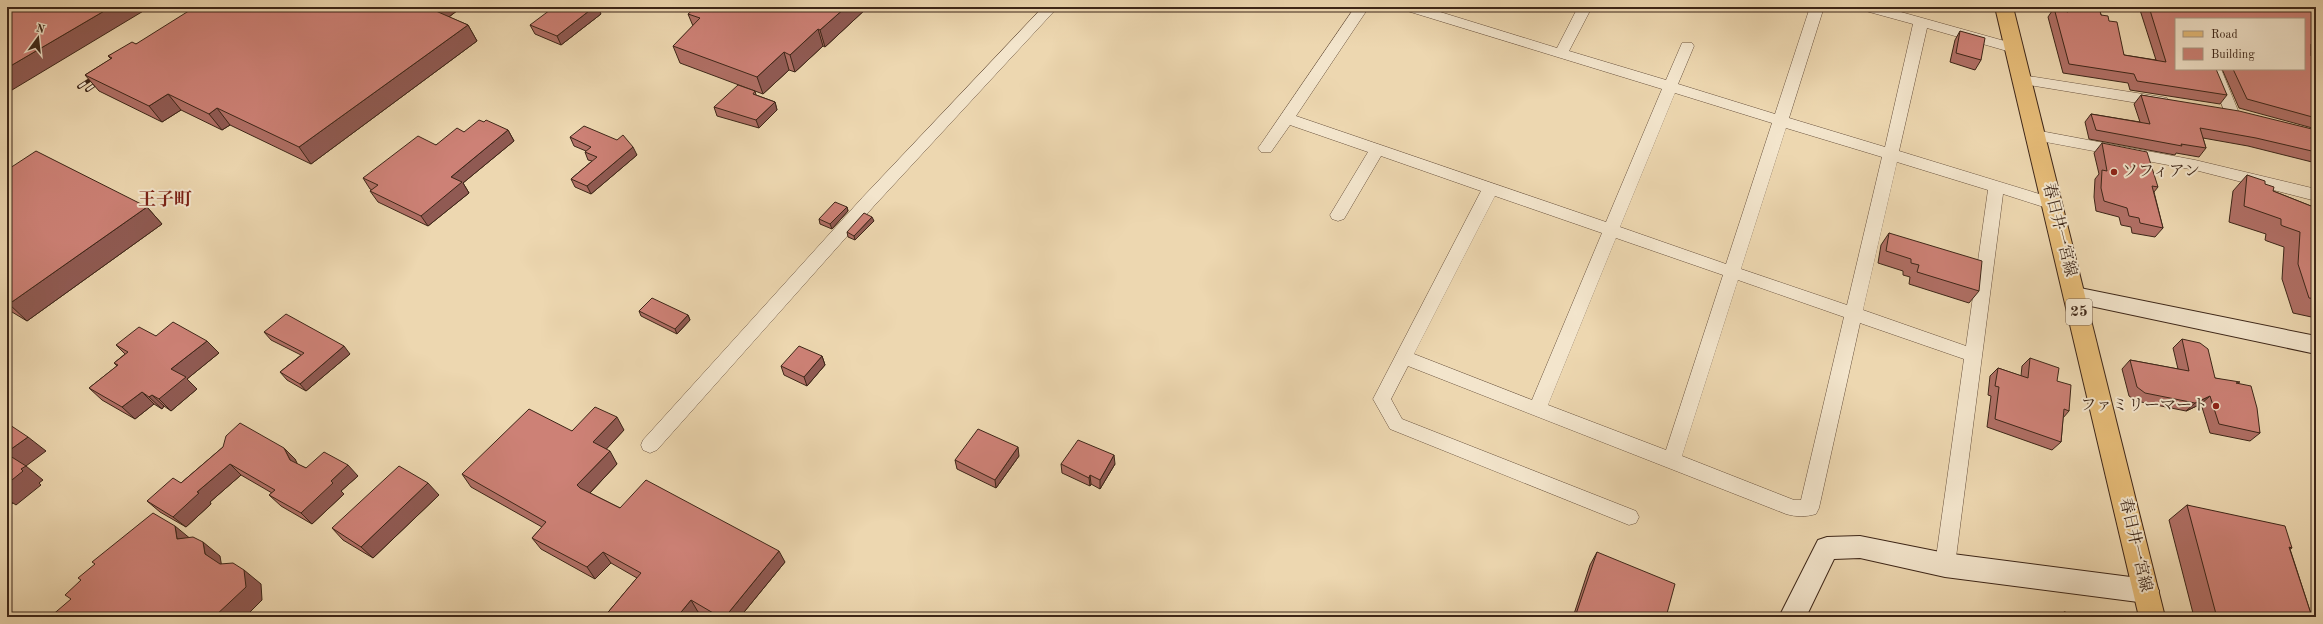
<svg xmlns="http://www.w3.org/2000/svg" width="2323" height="624" font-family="'Old Standard TT','Noto Serif JP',serif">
	<rect width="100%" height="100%" fill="#edd7b0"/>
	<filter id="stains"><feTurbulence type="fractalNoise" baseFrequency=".005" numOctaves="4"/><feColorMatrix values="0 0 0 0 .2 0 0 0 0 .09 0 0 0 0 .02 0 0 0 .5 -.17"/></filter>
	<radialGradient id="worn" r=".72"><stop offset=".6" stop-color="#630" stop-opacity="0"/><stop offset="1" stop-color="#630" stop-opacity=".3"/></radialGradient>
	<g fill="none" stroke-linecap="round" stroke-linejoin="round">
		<g stroke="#69523e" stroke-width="1">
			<g id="street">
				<polygon points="1043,7 1058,7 874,206 657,450 650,453 643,450 641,445 643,440 862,198"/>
				<path d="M1355,7H1369L1296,116L1606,222L1662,89L1404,10L1402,7H1424L1557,48L1578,7H1592L1569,51L1666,80L1682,43H1692L1694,46L1678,84L1775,114L1810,7H1824L1789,118L1885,147L1913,24L1862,10L1860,7H1883L2019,45L2021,48L2019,51L2014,53L1927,28L1899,151L2059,200L2061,204L2059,208L2053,210L2003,194L1955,565L1952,571L1945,574L1938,571L1935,565L1964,359L1860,323L1819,508L1816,514C1806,517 1796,517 1786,514L1408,366L1391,399L1402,419L1636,511L1639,517L1636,523L1629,525L1390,429L1373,399L1481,191L1381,156L1344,219L1338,221L1332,219L1330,215L1368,152L1290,125L1271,152H1261L1258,148L1261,144ZM1675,93L1772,123L1726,264L1620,227ZM1786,128L1882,157L1847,305L1741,269ZM1897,162L1988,190L1966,346L1863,310ZM1495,196L1602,233L1532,400L1414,354ZM1616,238L1723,275L1666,450L1548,405ZM1738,280L1844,317L1801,500H1794L1682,456Z"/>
				<polygon points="2207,69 2221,69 2239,113 2237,117 2227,117"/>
				<polygon points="2022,75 2162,97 2167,98 2169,102 2167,106 2162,107 2017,83 2015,80 2017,77"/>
				<polygon points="2035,130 2195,160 2316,189 2316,201 2195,170 2030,139 2027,135 2030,131"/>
			</g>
		</g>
		<g stroke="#3d2618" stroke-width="2">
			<g id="secondary">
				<polygon points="2075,287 2316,336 2316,354 2067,301 2064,295 2067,289"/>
				<polygon points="1860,536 1945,553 2146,579 2155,583 2159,591 2155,599 2146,603 1945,577 1860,558 1834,559 1806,617 1779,617 1818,540 1827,537"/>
			</g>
		</g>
		<g stroke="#3d2618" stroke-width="2">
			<polygon id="primary" points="1995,7 2013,7 2165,617 2139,617"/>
		</g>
		<use href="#street" fill="#f3e5cc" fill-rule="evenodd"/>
		<use href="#secondary" fill="#f3e5cc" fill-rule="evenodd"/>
		<use href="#primary" fill="#e6bc78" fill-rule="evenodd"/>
		<g stroke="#3d2618" stroke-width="4">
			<g id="rail">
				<polyline points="79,87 99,74"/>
				<polyline points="87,90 103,79"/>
			</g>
		</g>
		<use href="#rail" stroke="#f3e5cc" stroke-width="2.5" stroke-dasharray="8" stroke-linecap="butt"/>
	</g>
	<g fill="#b06f65" stroke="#3d2618">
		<polygon points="462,7 449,17 468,25 477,41 311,164 230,125 222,130 181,110 162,122 99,91 85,75 111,59 108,56 136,44"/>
		<polygon points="868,7 825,47 823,46 795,72 789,70 763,94 680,63 673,46 693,26 688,14"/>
		<polygon points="1018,7 1025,7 1023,9"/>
		<polygon points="2059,7 2099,7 2101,15 2109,21 2124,55 2156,60 2140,10 2142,7 2192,7 2193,11 2200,11 2199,7 2316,7 2316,55 2311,54 2311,56 2316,57 2316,129 2239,108 2222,69 2304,69 2176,19 2227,95 2220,104 2130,90 2128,83 2063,73 2048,17 2054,8 2059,10"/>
		<polygon points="601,14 561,45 535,34 530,25"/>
		<polygon points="1960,31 1981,60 1975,70 1950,62 1955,40"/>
		<polygon points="755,91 756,95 775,102 777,110 759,128 717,116 714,107"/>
		<polygon points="2141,95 2316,130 2316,163 2248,146 2203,138 2206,148 2199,157 2176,153 2175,155 2089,139 2085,122 2091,114 2140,122 2134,104"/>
		<polygon points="508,130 514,141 463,183 469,193 428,226 378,202 370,191 372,190 370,189 363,178 464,132"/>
		<polygon points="570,137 637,155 591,194 575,187 571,179 592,161 588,160 585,152 586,151 574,146"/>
		<polygon points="2102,143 2158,187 2154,192 2163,228 2155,237 2132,233 2131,227 2121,225 2119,217 2096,211 2094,197 2095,179 2099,174 2094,153"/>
		<polygon points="7,170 147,207 162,224 27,321 7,309"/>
		<polygon points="2247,175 2265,184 2273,191 2316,208 2316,318 2293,313 2282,279 2284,247 2267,241 2265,240 2266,234 2229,222 2233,191"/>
		<polygon points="847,207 848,211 832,229 820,224 819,219"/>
		<polygon points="874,221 855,240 848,237 847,232"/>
		<polygon points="1889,233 1979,291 1969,303 1909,284 1910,277 1903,275 1903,271 1878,263 1881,245"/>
		<polygon points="639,311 688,315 690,320 677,334 641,316"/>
		<polygon points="264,332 350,354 306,391 287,380 280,372 301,355 271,340"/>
		<polygon points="156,336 219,353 187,379 197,389 171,411 164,406 162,409 154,404 135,419 102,400 89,388 117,366 114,363 125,354 116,345"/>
		<polygon points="2182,339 2215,378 2238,384 2260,433 2250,441 2210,433 2201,404 2186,411 2136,401 2129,396 2122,369 2130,360 2178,369 2173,348"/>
		<polygon points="822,356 825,365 807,386 784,375 781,366"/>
		<polygon points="2030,358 2057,381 2069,411 2063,418 2061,442 2052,450 1987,427 1991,396 1988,395 1990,376 1998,368 2021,376 2022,366"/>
		<polygon points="624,430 606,449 617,464 590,493 620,508 785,562 740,617 707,617 698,612 693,617 604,617 637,578 611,563 595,579 541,549 532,538 542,527 471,487 462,474 572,431"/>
		<polygon points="223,447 295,459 297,464 306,468 358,476 341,491 344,494 312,524 281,506 269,495 272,493 241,475 210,502 211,504 186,527 160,512 147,501 181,483"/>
		<polygon points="1019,456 996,488 957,469 955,460"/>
		<polygon points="1061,464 1115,464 1100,489 1091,484 1090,486 1062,473"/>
		<polygon points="439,495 373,558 343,540 332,528"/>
		<polygon points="2187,505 2292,548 2290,549 2312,617 2194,617 2169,520"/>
		<polygon points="1597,552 1666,617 1573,617 1590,565"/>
		<polygon points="2064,612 2087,617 2058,617"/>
	</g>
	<g fill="#905a53" stroke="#3d2618">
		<polygon points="111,7 150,7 7,93 7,68"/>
		<polygon points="430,7 462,7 438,25 429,8"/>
		<polygon points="594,7 598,7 601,14 561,45 557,36"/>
		<polygon points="846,7 868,7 825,47 820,30"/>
		<polygon points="468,25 477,41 311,164 299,147"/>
		<polygon points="818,29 823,46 795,72 790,55"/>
		<polygon points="784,52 789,70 763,94 757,77"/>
		<polygon points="168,94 181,110 162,122 149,106"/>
		<polygon points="775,102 777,110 759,128 756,120"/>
		<polygon points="217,108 230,125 222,130 209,114"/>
		<polygon points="508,130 514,141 463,183 469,193 428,226 421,216 451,177"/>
		<polygon points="633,147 637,155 591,194 587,186"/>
		<polygon points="147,207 162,224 27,321 9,304"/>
		<polygon points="847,207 848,211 832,229 830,224"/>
		<polygon points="872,217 874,221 855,240 854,236"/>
		<polygon points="688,315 690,320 677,334 675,329"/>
		<polygon points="207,341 219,353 187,379 197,389 171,411 159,399 171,369"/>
		<polygon points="344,346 350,354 306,391 300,384"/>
		<polygon points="822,356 825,365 807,386 804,377"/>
		<polygon points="142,392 154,404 135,419 122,407"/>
		<polygon points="152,395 164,406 162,409 149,397"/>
		<polygon points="2210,396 2201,404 2186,411 2195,403"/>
		<polygon points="617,417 624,430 601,455 593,442"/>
		<polygon points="28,437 46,451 26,466 43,480 39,483 41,485 16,505 7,499 7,452"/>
		<polygon points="1018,447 1019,456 996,488 995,480"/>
		<polygon points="284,448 295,459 301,471 290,460"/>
		<polygon points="610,451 617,464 586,497 577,485"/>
		<polygon points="1114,455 1115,464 1100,489 1100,480"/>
		<polygon points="230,464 241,475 210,502 211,504 186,527 173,517 197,492"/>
		<polygon points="348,465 358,476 341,491 344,494 312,524 301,513 331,481"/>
		<polygon points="1090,475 1091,484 1090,486 1089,478"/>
		<polygon points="428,483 439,495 373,558 361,547"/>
		<polygon points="7,499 13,503 7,508"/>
		<polygon points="175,526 192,540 177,539"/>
		<polygon points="203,542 220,556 222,568 205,554"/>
		<polygon points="779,551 785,562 740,617 725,617"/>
		<polygon points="603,552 611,563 595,579 587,567"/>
		<polygon points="244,570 261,584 262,600 245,617 214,617"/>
		<polygon points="691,600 698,612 693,617 677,617"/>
	</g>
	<g fill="#cd8176" stroke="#3d2618">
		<polygon points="7,7 111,7 7,68"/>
		<polygon points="195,7 430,7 429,8 468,25 299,147 217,108 209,114 168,94 149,106 85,75 112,58 108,56 132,42 136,44"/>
		<polygon points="554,7 594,7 557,36 530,25"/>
		<polygon points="696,7 846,7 820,30 818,29 790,55 784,52 757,77 673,46 700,18 688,14"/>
		<polygon points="2067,7 2099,7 2101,15 2108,16 2109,21 2117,22 2124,55 2166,62 2149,7 2192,7 2193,11 2210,11 2208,7 2316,7 2316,45 2311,44 2311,56 2316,57 2316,118 2247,99 2233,69 2304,69 2304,19 2176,19 2176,69 2216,69 2227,95 2137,81 2134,74 2069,64 2054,8 2068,12"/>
		<polygon points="1960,31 1985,38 1981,60 1956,53"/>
		<polygon points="738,85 755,91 753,94 775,102 756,120 714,107"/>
		<polygon points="2141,95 2239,111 2316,130 2316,152 2256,138 2200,128 2206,148 2181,144 2182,146 2096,130 2091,114 2150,124"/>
		<polygon points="479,120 484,122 486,120 508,130 451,177 462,182 421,216 370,191 378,185 363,178 418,136 436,145 457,128 464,132"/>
		<polygon points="584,126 617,140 623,135 633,147 587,186 571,179 597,157 585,152 591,147 570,137"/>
		<polygon points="2102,143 2147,152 2158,187 2152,186 2163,228 2140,223 2139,218 2129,216 2127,208 2104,201 2101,188 2102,170 2107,171"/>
		<polygon points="36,151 147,207 9,304 7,303 7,170"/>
		<polygon points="2247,175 2265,181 2265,184 2274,187 2273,191 2316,208 2316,299 2309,298 2298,264 2300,232 2283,226 2281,225 2281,219 2244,206"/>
		<polygon points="835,202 847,207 830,224 819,219"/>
		<polygon points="864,213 872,217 854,236 847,232"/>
		<polygon points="1889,233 1982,261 1979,291 1917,272 1919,265 1911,263 1911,259 1886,251"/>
		<polygon points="652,298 688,315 675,329 639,311"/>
		<polygon points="286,314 344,346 300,384 280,372 304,353 264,332"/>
		<polygon points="173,322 207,341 171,369 186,377 159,399 152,395 149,397 142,392 122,407 89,388 118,365 114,363 128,352 116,345 139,327 156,336"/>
		<polygon points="2182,339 2200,343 2208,349 2215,378 2240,382 2236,383 2251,386 2257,408 2260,433 2219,424 2210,396 2195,403 2145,393 2137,387 2130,360 2189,371"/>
		<polygon points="799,346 822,356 804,377 781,366"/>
		<polygon points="2030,358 2059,368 2057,381 2071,385 2069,411 2064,409 2061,442 1995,419 1999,387 1995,386 1998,368 2028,378"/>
		<polygon points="595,407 617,417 593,442 610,451 577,485 580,488 620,508 646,480 779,551 725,617 720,617 691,600 677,617 660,617 659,616 658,617 604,617 641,573 603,552 587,567 532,538 546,522 462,474 529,409 572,431"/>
		<polygon points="7,423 28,437 7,452"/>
		<polygon points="240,423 284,448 290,460 306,468 324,452 348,465 331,481 333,483 301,513 269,495 275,490 230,464 197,492 199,493 173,517 147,501 173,478 181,483 223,447 226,436"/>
		<polygon points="978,429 1018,447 995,480 955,460"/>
		<polygon points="1078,440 1114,455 1100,480 1090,475 1089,478 1061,464"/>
		<polygon points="7,454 26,466 21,469 23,471 7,484"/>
		<polygon points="399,466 428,483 361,547 332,528"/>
		<polygon points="2187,505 2285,526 2292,548 2289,547 2312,617 2228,617 2216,614"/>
		<polygon points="153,513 175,526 177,539 193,537 203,542 205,554 220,564 233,563 244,570 246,587 214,617 50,617 71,599 65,595 81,580 78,578 95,564 92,562"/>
		<polygon points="1597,552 1675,584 1666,617 1575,617"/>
		<polygon points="2064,612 2087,617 2065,617"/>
	</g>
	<g fill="#8f2418" stroke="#f3e5cc" stroke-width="1.5">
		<circle cx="2114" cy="172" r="4"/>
		<circle cx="2216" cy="406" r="4"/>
	</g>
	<g text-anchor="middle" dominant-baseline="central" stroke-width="4" stroke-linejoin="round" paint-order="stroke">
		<rect fill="#f3e5cc" stroke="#745f4e" stroke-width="1" x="2066" y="299" width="26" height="26" rx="3"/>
		<g font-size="15" font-weight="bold" fill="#3d2618">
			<text x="2079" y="312">25</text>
		</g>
		<g font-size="16" fill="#3d2618" stroke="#f3e5cc" text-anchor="start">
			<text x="2122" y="172">ソフィアン</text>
			<text x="2208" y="406" text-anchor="end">ファミリーマート</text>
		</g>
		<g font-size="16" fill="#3d2618" stroke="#f3e5cc">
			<text transform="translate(2059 230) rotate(76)">春日井一宮線</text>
			<text transform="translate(2135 545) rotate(77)">春日井一宮線</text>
		</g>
		<g font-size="18" font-weight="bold" fill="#7a1f14" stroke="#f3e5cc">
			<text x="165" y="200">王子町</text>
		</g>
	</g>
	<rect width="2323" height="624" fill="none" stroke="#edd7b0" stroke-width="24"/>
	<rect x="8" y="8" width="2307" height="608" fill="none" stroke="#3d2618" stroke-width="2"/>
	<rect x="12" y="12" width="2299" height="600" fill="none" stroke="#3d2618"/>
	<rect x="2175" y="18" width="130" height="52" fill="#f3e5cc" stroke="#aa9984"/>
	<rect x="2183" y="31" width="20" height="6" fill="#e6bc78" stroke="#aa9984"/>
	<text x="2211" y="38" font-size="12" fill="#3d2618">Road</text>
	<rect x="2183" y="48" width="20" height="12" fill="#cd8176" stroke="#aa9984"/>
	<text x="2211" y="58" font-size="12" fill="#3d2618">Building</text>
	<g transform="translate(38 38) rotate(15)" stroke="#f3e5cc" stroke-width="3" paint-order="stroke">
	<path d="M0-3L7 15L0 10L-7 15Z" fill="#3d2618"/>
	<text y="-6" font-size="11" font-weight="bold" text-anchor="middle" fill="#3d2618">N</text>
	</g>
	<rect width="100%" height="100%" filter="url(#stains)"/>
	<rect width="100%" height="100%" fill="url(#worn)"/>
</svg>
